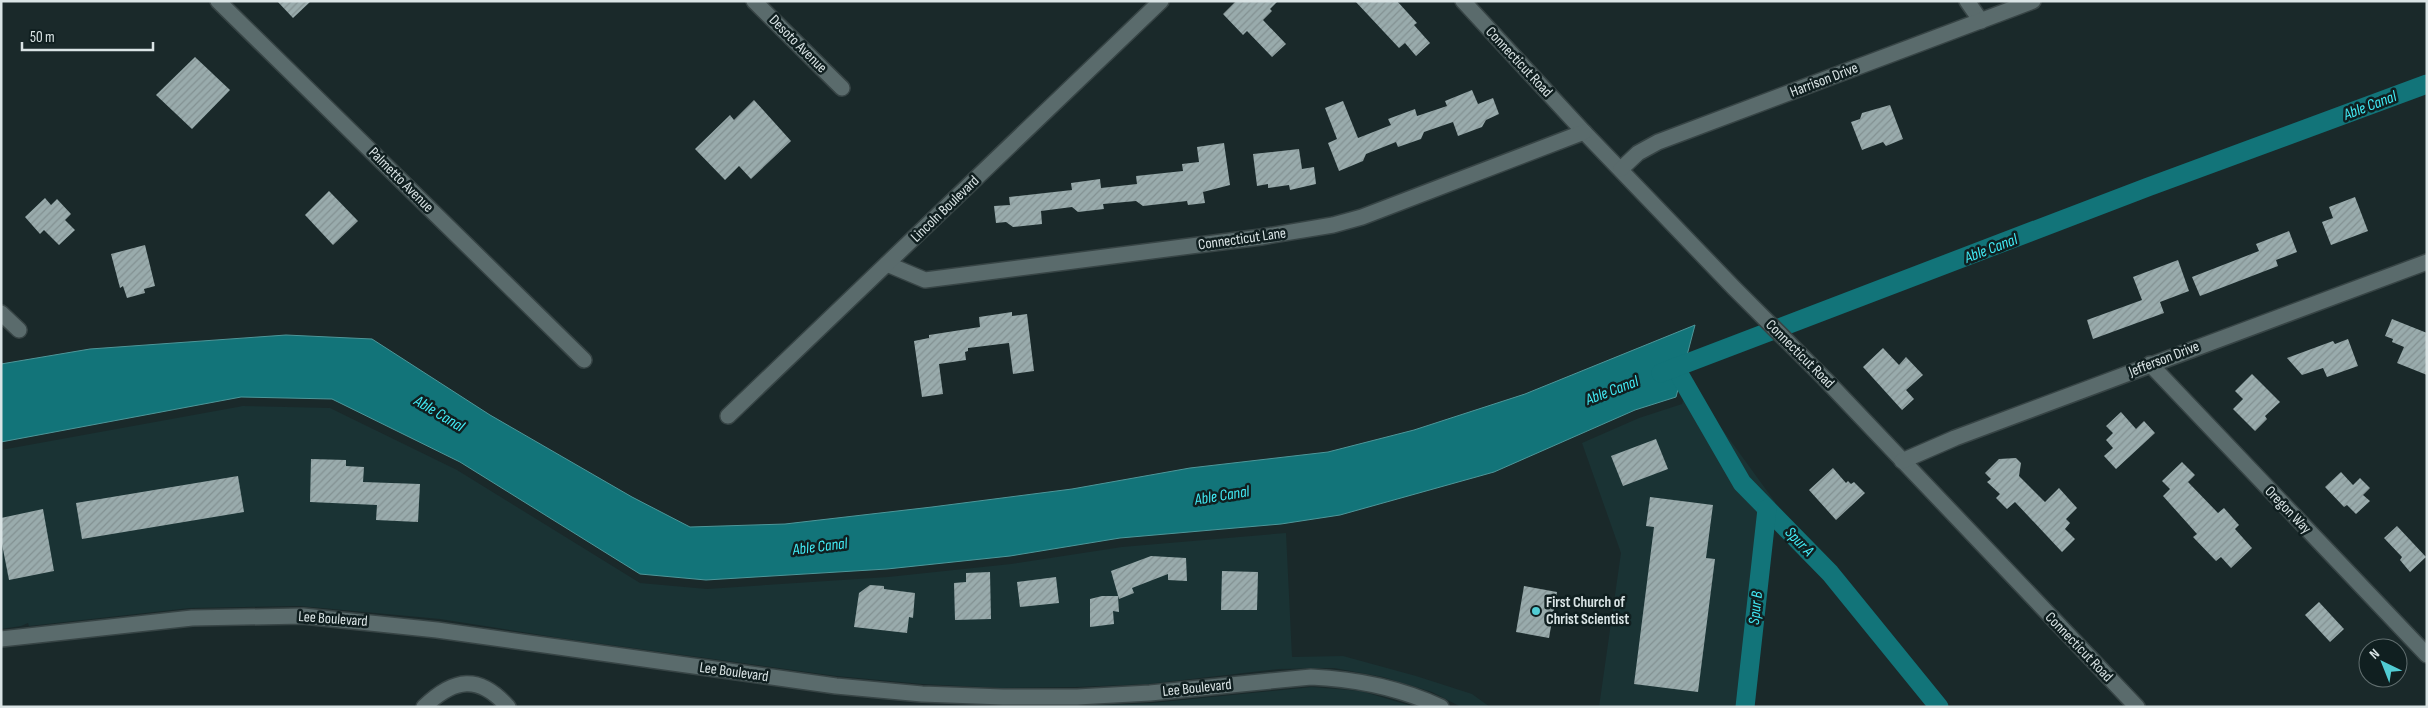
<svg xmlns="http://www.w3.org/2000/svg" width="2428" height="708" font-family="'Sofia Sans Condensed',sans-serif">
	<defs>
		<pattern id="building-hatch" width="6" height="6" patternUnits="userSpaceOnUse" patternTransform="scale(1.25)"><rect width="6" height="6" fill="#99abac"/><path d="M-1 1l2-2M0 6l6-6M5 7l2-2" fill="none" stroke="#839192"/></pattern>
	</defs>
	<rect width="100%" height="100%" fill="#1a292a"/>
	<g fill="#1a3334">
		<polygon points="1690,385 1775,502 1750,707 1599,707 1621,553 1582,443 1639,418 1682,404 1688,386"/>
		<polygon points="243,406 330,408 457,470 640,583 707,589 888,577 1011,564 1122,547 1286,533 1292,657 1343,656 1416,676 1472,694 1490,707 1461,707 1432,692 1383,677 1334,668 1279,669 1148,684 1076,687 1002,688 922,684 836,676 560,638 440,619 300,606 190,608 29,626 28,623 21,626 1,629 1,450"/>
		<polygon points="1312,687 1361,691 1415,707 1056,707 1152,703"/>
	</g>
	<polygon fill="#127479" stroke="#4e9699" points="1695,325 1676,397 1635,410 1494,472 1340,515 1281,524 1120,538 1010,556 887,569 706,580 640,574 460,462 332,399 241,397 1,442 1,364 90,349 286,335 372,339 490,415 632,497 690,527 785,524 932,507 1072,489 1190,468 1328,452 1414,430 1525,394"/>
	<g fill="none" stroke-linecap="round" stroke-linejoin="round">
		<g stroke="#127479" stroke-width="19">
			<polyline points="1675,367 1742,483 1830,573 1939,707"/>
			<polyline points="1661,373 2148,187 2427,84"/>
			<polyline points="1745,707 1767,509"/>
		</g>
	</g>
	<g fill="url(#building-hatch)">
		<polygon points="277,1 311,1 293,18"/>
		<polygon points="1236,1 1278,1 1270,9 1272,11 1263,20 1286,44 1272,57 1247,31 1243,35 1223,14"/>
		<polygon points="1355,1 1397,1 1417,23 1414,25 1430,43 1416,56 1405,43 1399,48"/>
		<polygon points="195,57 230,90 192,129 156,95"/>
		<polygon points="1472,90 1478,104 1493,98 1499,114 1486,120 1482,127 1458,136 1453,122 1424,132 1421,139 1398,147 1396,142 1366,154 1363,161 1339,171 1328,143 1337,139 1325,108 1343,101 1358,138 1391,125 1388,119 1415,109 1417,116 1447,106 1445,101"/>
		<polygon points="754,100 791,141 751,179 739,166 725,180 695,149 730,115 734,120"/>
		<polygon points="1890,105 1903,139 1886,146 1883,142 1862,150 1851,122 1860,119 1862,113"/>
		<polygon points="1224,143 1230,185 1203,192 1205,203 1188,205 1187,201 1143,206 1136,201 1103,204 1104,209 1078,212 1072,207 1041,211 1042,224 1013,227 1006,222 996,223 994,206 1010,205 1009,197 1072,190 1071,183 1100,179 1101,188 1137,184 1136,176 1183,171 1182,164 1199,162 1197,147"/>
		<polygon points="1299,149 1302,169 1314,167 1316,184 1290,190 1289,185 1268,188 1268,184 1257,186 1253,154"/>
		<polygon points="329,191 358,221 333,245 305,215"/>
		<polygon points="2355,197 2368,231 2331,245 2322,222 2333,218 2329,207"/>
		<polygon points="45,198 51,205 57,199 71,214 65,220 75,230 59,245 44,230 40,234 25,217"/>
		<polygon points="2289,231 2297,252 2276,260 2278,266 2200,296 2192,277 2259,251 2256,244"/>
		<polygon points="145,245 155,286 144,289 145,293 127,298 123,286 120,288 111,254"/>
		<polygon points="2178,260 2189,291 2160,302 2164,313 2093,339 2087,320 2142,300 2133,277"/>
		<polygon points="1012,312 1012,316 1027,314 1034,371 1013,374 1009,343 968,348 968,351 965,352 966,360 939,364 943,394 922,397 914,341 929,338 929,335 980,327 979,317"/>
		<polygon points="2392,319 2427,333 2427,375 2397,363 2404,347 2392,342 2393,339 2385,336"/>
		<polygon points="2348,339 2358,366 2327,377 2323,368 2302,375 2287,358 2333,341 2335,344"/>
		<polygon points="1883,348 1899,365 1906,357 1923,375 1906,390 1914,399 1902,410 1863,367"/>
		<polygon points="2252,374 2280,402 2265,416 2267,419 2255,431 2233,409 2243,399 2235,391"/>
		<polygon points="2121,412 2136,429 2144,421 2155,433 2116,469 2104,456 2113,448 2106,440 2113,433 2106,426"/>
		<polygon points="1656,439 1668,469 1623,486 1611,456"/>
		<polygon points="2016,458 2021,463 2019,476 2045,502 2059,488 2077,508 2066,519 2070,523 2065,529 2075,539 2062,552 2015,502 2007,509 1996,498 2000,494 1987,482 1991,479 1985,473 1999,459"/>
		<polygon points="311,459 346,460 346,466 364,467 363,482 420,484 418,522 376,520 377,505 310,502"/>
		<polygon points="2182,462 2195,475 2188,482 2218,513 2224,508 2239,525 2235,529 2252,548 2231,568 2221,557 2216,561 2193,537 2197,534 2163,496 2170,489 2162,481"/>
		<polygon points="1833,468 1846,483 1848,481 1851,484 1854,482 1865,493 1836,520 1809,490"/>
		<polygon points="2341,472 2353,485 2360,478 2370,488 2363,495 2370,501 2356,514 2347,505 2344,507 2325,487"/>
		<polygon points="238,476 244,512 82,539 76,503"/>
		<polygon points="1650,497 1713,505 1706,558 1715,559 1698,692 1634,684 1654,527 1646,526"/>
		<polygon points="43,509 54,571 9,580 1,539 1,518"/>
		<polygon points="2397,526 2426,557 2410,572 2400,560 2402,557 2384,538"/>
		<polygon points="1151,556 1186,558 1187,581 1168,580 1168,574 1132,588 1134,593 1119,599 1111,571"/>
		<polygon points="1222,571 1258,572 1257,610 1221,610"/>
		<polygon points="990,572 991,619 955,620 954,583 966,582 966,573"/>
		<polygon points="1056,577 1059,603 1020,607 1017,582"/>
		<polygon points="870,585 884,586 884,589 915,593 913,618 909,617 907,633 854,627 859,593"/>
		<polygon points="1524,586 1557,592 1549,638 1516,632"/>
		<polygon points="1102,596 1118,596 1119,612 1113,611 1114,624 1090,627 1090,599"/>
		<polygon points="2319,602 2344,629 2330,642 2305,615"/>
	</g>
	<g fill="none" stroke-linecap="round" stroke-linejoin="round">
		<g stroke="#374445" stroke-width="18">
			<g id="minor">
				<polyline points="218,1 584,360"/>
				<polyline points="754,1 842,88"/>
				<polyline points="1463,1 1584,132 1734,288 1825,379 2137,707"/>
				<polyline points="1967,1 1981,21"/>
				<polyline points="1621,169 1638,153 1658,142 2033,1"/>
				<polyline points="887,264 925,280 1261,237 1333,225 1362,217 1584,132"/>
				<polyline points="1,313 19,330"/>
				<polyline points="2150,364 2427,655"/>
				<polyline points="728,416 1161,1"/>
				<polyline points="1902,461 1955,438 2427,262"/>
				<path d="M424,707C454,678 479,674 508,707"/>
			</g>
		</g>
		<g stroke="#374445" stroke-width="18">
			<path id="secondary" d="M1,639L192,618L303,616L437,630L836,686L922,694L1003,697H1077L1150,693L1311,677C1356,679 1400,688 1441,707"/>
		</g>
		<use href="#minor" stroke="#5a6b6c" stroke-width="15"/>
		<use href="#secondary" stroke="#5a6b6c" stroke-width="15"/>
	</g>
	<circle fill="#51ccd3" stroke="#101f20" stroke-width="2" cx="1536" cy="611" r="5"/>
	<g text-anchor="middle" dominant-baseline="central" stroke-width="5" stroke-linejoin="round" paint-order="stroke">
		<g font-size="15" fill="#dae4e5" stroke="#101f20">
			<text transform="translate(798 44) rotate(45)">Desoto Avenue</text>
			<text transform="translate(1519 62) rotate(47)">Connecticut Road</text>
			<text transform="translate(1824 80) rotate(-21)">Harrison Drive</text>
			<text transform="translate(401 180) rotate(45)">Palmetto Avenue</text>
			<text transform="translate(945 209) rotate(-44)">Lincoln Boulevard</text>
			<text transform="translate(1242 239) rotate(-8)">Connecticut Lane</text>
			<text transform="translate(1800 354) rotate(45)">Connecticut Road</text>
			<text transform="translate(2164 359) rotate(-21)">Jefferson Drive</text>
			<text transform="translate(2288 510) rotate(46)">Oregon Way</text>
			<text transform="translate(333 619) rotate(4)">Lee Boulevard</text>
			<text transform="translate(2079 647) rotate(46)">Connecticut Road</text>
			<text transform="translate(734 672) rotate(8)">Lee Boulevard</text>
			<text transform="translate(1197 688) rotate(-6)">Lee Boulevard</text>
		</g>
		<g font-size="15" font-weight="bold" fill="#dae4e5" stroke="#101f20" text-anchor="start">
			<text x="1546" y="602">First Church of<tspan x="1546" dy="17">Christ Scientist</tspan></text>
		</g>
		<g font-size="16" font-style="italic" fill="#42ebf5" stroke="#101f20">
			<text transform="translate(2370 106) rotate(-21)">Able Canal</text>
			<text transform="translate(1991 249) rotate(-21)">Able Canal</text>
			<text transform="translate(1612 391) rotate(-21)">Able Canal</text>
			<text transform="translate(439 414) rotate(31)">Able Canal</text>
			<text transform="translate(1222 496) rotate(-9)">Able Canal</text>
			<text transform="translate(1799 542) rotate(46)">Spur A</text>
			<text transform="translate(820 547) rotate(-7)">Able Canal</text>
			<text transform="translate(1756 608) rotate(-84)">Spur B</text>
		</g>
	</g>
	<rect width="2428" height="708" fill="none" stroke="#dae4e5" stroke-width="5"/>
	<g transform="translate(2383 663) rotate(317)"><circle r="24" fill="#101f20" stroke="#616e6f"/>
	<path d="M0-4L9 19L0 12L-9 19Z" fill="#51ccd3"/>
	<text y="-8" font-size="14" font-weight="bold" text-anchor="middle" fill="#dae4e5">N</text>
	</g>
	<path d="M22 42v8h131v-8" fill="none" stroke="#dae4e5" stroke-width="2.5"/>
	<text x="30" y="42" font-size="15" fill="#dae4e5" stroke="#101f20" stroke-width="4" paint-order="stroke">50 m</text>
</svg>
